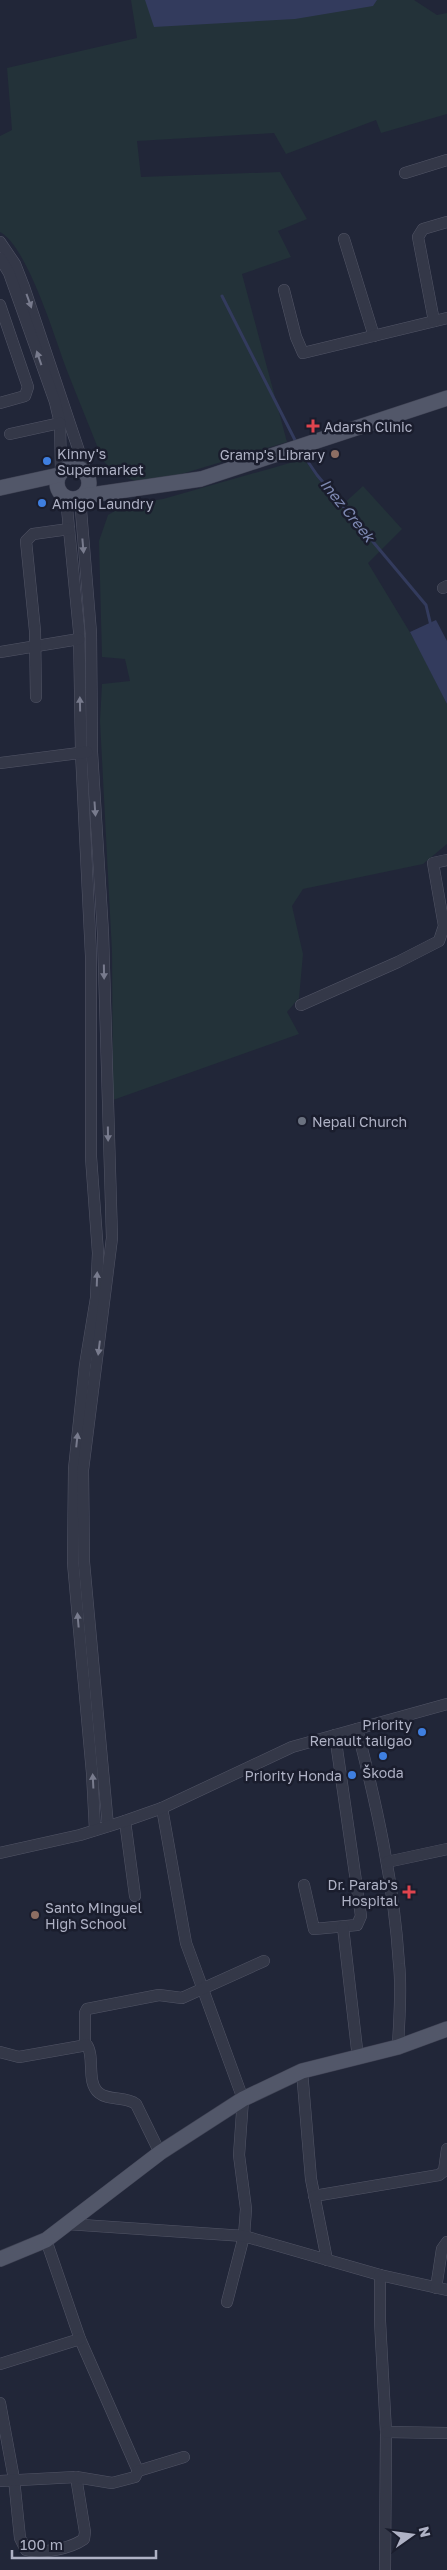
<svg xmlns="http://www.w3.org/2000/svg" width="447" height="2570" font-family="'Golos Text',sans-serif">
	<rect width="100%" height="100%" fill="#212638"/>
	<g fill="#233239">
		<path d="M131,0H414L437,15L447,13V114L381,133L376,120L286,154L274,133L137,141L141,177L280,172L307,219L278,231L291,257L242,274L287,442L175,476L135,481L116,473L103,461C91,430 78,399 66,368C55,338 27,246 0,232V136L12,130L7,68L137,38Z"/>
		<polygon points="304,459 339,508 363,486 402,529 368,563 417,644 447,704 447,844 423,864 303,889 292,906 303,954 299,998 287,1012 299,1034 113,1100 112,952 100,721 102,684 130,681 125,659 102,657 99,541 108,515 125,505 163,499"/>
	</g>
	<g fill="#333b5d">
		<polygon points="145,0 377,0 373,6 295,19 154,27"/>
		<polygon points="436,620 447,641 447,704 410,632"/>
	</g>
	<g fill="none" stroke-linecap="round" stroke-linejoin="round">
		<g stroke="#333b5d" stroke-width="3">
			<polyline points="222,296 296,442"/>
			<polyline points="300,450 317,475 426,605 431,626"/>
		</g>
		<g stroke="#525566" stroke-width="12">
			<g id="minor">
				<polyline points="405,173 447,160"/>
				<polyline points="344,239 374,336"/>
				<polyline points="0,242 15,264 24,287 87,475"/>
				<polyline points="0,258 9,273 55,402 60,423 61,474"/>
				<polyline points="284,290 296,337 303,353 447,318"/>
				<polyline points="0,305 28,387 25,396 0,403"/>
				<polyline points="434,321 418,237 423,229 447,222"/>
				<polyline points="10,434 60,423"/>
				<polyline points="66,498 79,631 81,752 91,956 91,1157 98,1253 96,1298 85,1365 74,1469 73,1563 92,1773 95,1830"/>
				<polyline points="80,498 91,633 92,752 103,933 112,1238 83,1470 84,1562 108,1826"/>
				<polyline points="443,588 447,586"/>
				<polyline points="0,652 79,639"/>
				<polyline points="36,697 35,631 26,541 33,534 69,529"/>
				<polyline points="0,763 87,752"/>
				<polyline points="301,1005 398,962 439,941 444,926 433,863 447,860"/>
				<path d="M357,1729C377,1806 394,1884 399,1964C402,1991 399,2020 398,2047"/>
				<polyline points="162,1808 186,1943 243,2099 239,2155 246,2209 244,2236 227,2302"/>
				<polyline points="125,1821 135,1896"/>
				<polyline points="0,1853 80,1835 125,1821 162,1808 292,1747 447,1704"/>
				<polyline points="387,1862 447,1849"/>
				<polyline points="304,1885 314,1929 357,1925 361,1916 335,1735"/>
				<polyline points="343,1927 358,2058"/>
				<polyline points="85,2044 85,2013 87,2009 159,1995 182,1998 264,1961"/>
				<path d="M0,2052L19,2057L87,2045C95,2057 86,2083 99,2093C109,2101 125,2096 136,2104L160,2153"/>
				<polyline points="302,2071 311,2179 327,2260"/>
				<polyline points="314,2196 439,2175 444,2171 447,2149"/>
				<polyline points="67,2224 244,2236 380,2275 447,2290"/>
				<polyline points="46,2240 80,2339 138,2471 184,2457"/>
				<polyline points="380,2275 380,2321 386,2432 385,2570"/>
				<polyline points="436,2288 442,2249 447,2242"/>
				<polyline points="0,2364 80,2339"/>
				<path d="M0,2403L14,2479L20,2538L26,2550C42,2554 70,2549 84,2539L85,2532L76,2477"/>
				<polyline points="386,2432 447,2433"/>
				<polyline points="0,2481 76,2477 112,2483 135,2477 138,2471"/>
			</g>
		</g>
		<g stroke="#3e4152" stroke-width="16">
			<g id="major">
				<circle cx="73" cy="483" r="16"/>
				<polyline points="0,488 59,475"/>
				<polyline points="84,496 201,479 447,398"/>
				<polyline points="0,2259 46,2240 161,2152 243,2099 302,2071 398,2047 447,2029"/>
			</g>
		</g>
		<use href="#minor" stroke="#343848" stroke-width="11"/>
		<use href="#major" stroke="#525769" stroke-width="15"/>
	</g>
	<defs><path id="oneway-solid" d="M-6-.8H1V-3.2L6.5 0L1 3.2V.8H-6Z" transform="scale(1.25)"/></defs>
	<g fill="#787b8d">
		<use href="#oneway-solid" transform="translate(29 301) rotate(70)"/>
		<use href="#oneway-solid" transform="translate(39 358) rotate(-109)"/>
		<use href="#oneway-solid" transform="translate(83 546) rotate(85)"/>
		<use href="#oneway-solid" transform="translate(80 704) rotate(-91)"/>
		<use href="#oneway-solid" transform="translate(95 809) rotate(86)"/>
		<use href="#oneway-solid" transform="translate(104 972) rotate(89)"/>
		<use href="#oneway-solid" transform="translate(108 1134) rotate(89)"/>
		<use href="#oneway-solid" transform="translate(97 1279) rotate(-88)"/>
		<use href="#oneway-solid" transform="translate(99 1348) rotate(97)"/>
		<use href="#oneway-solid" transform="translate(77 1440) rotate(-84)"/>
		<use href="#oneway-solid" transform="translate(78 1620) rotate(-95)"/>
		<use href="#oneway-solid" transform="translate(93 1781) rotate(-93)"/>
	</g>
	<g fill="#e0444e" stroke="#1a1d2d" stroke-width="2">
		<path d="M310.5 418.5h5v5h5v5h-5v5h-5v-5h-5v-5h5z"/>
		<path d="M406.5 1884.5h5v5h5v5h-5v5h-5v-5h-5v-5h5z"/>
	</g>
	<g fill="#8d6e63" stroke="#1a1d2d" stroke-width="2">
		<circle cx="335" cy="454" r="5"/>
		<circle cx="35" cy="1915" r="5"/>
	</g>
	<g fill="#3f7fe0" stroke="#1a1d2d" stroke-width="2">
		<circle cx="47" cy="461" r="5"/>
		<circle cx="42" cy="503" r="5"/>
		<circle cx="422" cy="1732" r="5"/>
		<circle cx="383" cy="1756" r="5"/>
		<circle cx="352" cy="1775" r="5"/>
	</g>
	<circle fill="#6b7280" stroke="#1a1d2d" stroke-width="2" cx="302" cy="1121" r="5"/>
	<g text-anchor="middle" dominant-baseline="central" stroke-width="5" stroke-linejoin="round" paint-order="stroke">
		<g font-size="14" fill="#afb2c5" stroke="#1a1d2d" text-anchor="start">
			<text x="324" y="426">Adarsh Clinic</text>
			<text x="57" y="453">Kinny's<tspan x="57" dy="16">Supermarket</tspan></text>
			<text x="325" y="454" text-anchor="end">Gramp's Library</text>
			<text x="52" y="503">Amigo Laundry</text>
			<text x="312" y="1121">Nepali Church</text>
			<text x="412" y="1724" text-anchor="end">Priority<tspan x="412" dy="16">Renault taligao</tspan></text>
			<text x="383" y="1772" text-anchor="middle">Škoda</text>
			<text x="342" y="1775" text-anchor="end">Priority Honda</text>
			<text x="398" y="1884" text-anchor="end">Dr. Parab's<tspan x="398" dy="16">Hospital</tspan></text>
			<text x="45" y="1907">Santo Minguel<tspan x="45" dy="16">High School</tspan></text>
		</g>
		<g font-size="15" font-style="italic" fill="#7e89b2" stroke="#1a1d2d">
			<text transform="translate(348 510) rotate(51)">Inez Creek</text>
		</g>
	</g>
	<g transform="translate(412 2535) rotate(76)" stroke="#1a1d2d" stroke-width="4" paint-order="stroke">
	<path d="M0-4L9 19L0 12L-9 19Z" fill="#afb2c5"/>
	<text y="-8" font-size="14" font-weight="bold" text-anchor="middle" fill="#afb2c5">N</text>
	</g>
	<path d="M12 2550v8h144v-8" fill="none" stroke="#afb2c5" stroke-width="2.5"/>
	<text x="20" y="2550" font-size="15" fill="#afb2c5" stroke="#1a1d2d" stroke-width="4" paint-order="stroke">100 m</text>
</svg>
